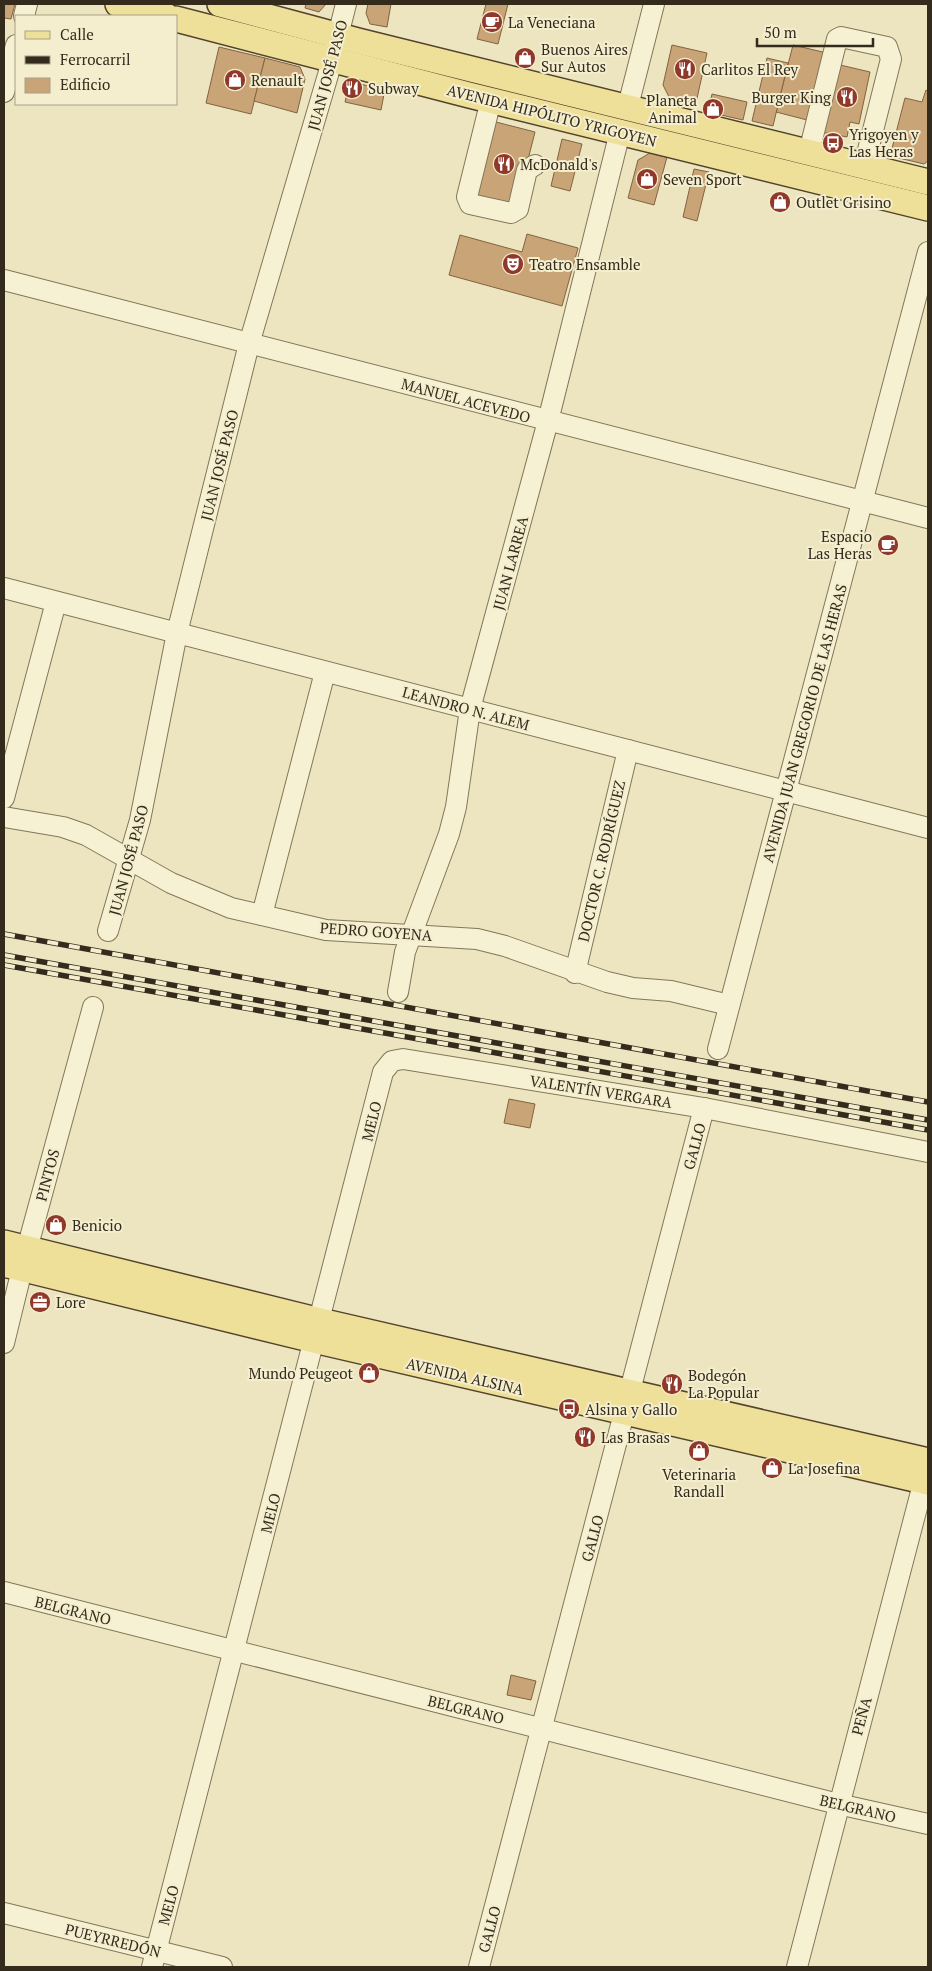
<svg xmlns="http://www.w3.org/2000/svg" width="932" height="1971" font-family="'PT Serif',serif">
	<rect width="100%" height="100%" fill="#ece5c0"/>
	<g fill="#c9a477" stroke="#826340">
		<polygon points="4,4 15,4 11,19 4,18"/>
		<polygon points="306,4 326,4 319,12 305,8"/>
		<polygon points="368,4 391,4 387,27 370,24 366,13"/>
		<polygon points="486,4 508,4 498,44 477,39"/>
		<polygon points="672,45 707,53 696,103 669,97 663,85"/>
		<polygon points="793,45 827,53 811,121 776,112"/>
		<polygon points="219,47 265,58 251,114 206,103"/>
		<polygon points="265,58 300,67 305,79 297,113 254,101"/>
		<polygon points="767,58 788,63 773,126 752,121"/>
		<polygon points="836,64 870,72 859,124 850,122 847,137 821,132"/>
		<polygon points="354,83 385,89 381,110 345,102 348,89"/>
		<polygon points="926,90 928,91 928,161 924,164 890,156 905,98 922,102"/>
		<polygon points="712,94 747,102 743,120 708,112"/>
		<polygon points="492,121 535,132 516,207 473,196"/>
		<polygon points="562,139 582,144 570,191 551,186"/>
		<polygon points="650,153 667,157 654,205 628,198 638,160"/>
		<polygon points="694,169 709,172 697,221 683,217"/>
		<polygon points="527,234 578,248 562,306 449,275 460,235 522,252"/>
		<polygon points="509,1099 535,1104 530,1128 504,1123"/>
		<polygon points="511,1675 536,1681 531,1700 507,1695"/>
	</g>
	<g fill="none" stroke-linecap="round" stroke-linejoin="round">
		<g stroke="#847659" stroke-width="22">
			<g id="minor">
				<polyline points="24,16 27,4"/>
				<polyline points="4,92 16,45"/>
				<polyline points="491,100 467,197 470,204 511,213 518,209 527,170 535,165"/>
				<polyline points="628,106 654,4"/>
				<polyline points="809,152 837,39 841,37 887,47 891,59 864,166"/>
				<polyline points="4,280 928,518"/>
				<polyline points="4,588 928,828"/>
				<polyline points="4,798 56,602"/>
				<polyline points="4,817 63,827 86,835 171,883 231,908 326,930 477,939 505,946 607,982 633,988 671,991 729,1005"/>
				<polyline points="262,915 325,672"/>
				<polyline points="108,931 140,820 177,633 249,344 328,75 346,4"/>
				<polyline points="575,973 628,750"/>
				<polyline points="398,992 405,952 449,834 456,807 470,709 548,421 620,132"/>
				<polyline points="718,1049 928,252"/>
				<polyline points="4,1343 27,1249 93,1007"/>
				<polyline points="4,1592 838,1804 928,1824"/>
				<polyline points="4,1913 222,1967"/>
				<polyline points="152,1967 383,1072 392,1061 403,1059 704,1108 928,1152"/>
				<polyline points="479,1967 704,1108"/>
				<polyline points="797,1967 927,1469"/>
			</g>
		</g>
		<g stroke="#52432d" stroke-width="28">
			<g id="major">
				<polyline points="118,4 166,16"/>
				<polyline points="220,4 358,41 928,182"/>
				<polyline points="176,19 469,95 928,208"/>
				<polyline points="4,1243 320,1321 928,1461"/>
				<polyline points="4,1264 314,1340 928,1482"/>
			</g>
		</g>
		<use href="#minor" stroke="#f7f1d3" stroke-width="20"/>
		<use href="#major" stroke="#eee098" stroke-width="25"/>
		<g stroke="#342b1d" stroke-width="5.5">
			<g id="rail">
				<polyline points="4,934 928,1102"/>
				<polyline points="4,955 928,1120"/>
				<polyline points="4,965 928,1130"/>
			</g>
		</g>
		<use href="#rail" stroke="#f4eecf" stroke-width="4" stroke-dasharray="11" stroke-linecap="butt"/>
	</g>
	<defs>
		<g id="cafe-disc" transform="scale(1.125)"><circle r="9.5" fill="#90392b" stroke="#f4eecf"/><path d="M-5.5-4.5H6V0H3Q3 3.5 0 3.5H-2.5Q-5.5 3.5-5.5 0ZM3-3.2v2h1.7v-2ZM-6 4.5H4V6H-6Z" fill="#fff"/></g>
		<g id="shop-disc" transform="scale(1.125)"><circle r="9.5" fill="#90392b" stroke="#f4eecf"/><path d="M-5-2.5h2.3a2.7 3.5 0 0 1 5.4 0H5L5.5 6h-11ZM-1.5-2.5h3a1.5 2.3 0 0 0-3 0Z" fill="#fff"/></g>
		<g id="restaurant-disc" transform="scale(1.125)"><circle r="9.5" fill="#90392b" stroke="#f4eecf"/><path d="M-5-6h1v4h1v-4h1v4h1v-4h1v5L-1.5 .5V6h-2V.5L-5-1ZM5-6V6H3V1.5H1.5Q1.5-4 5-6Z" fill="#fff"/></g>
		<g id="bus-disc" transform="scale(1.125)"><circle r="9.5" fill="#90392b" stroke="#f4eecf"/><path d="M-5-6H5V4H4V6H2V4H-2V6H-4V4H-5ZM-3.5-4V0h7V-4ZM-3.5 1.2v1.5H-2V1.2ZM2 1.2v1.5H3.5V1.2Z" fill="#fff"/></g>
		<g id="theatre-disc" transform="scale(1.125)"><circle r="9.5" fill="#90392b" stroke="#f4eecf"/><path d="M-5-5.5Q0-4 5-5.5V0Q5 5 0 6Q-5 5-5 0ZM-3.3-2.5H-1v1.5H-3.3ZM1-2.5H3.3v1.5H1ZM-2.8 1Q0 5.5 2.8 1Z" fill="#fff"/></g>
		<g id="office-disc" transform="scale(1.125)"><circle r="9.5" fill="#90392b" stroke="#f4eecf"/><path d="M-6-3h4V-5.5h4V-3h4V5H-6ZM-1-4.5V-3h2v-1.5ZM-6 0V1H6V0Z" fill="#fff"/></g>
	</defs>
	<g fill-rule="evenodd">
		<use href="#cafe-disc" x="492" y="22"/>
		<use href="#shop-disc" x="525" y="58"/>
		<use href="#restaurant-disc" x="685" y="69"/>
		<use href="#shop-disc" x="235" y="80"/>
		<use href="#restaurant-disc" x="352" y="88"/>
		<use href="#restaurant-disc" x="847" y="97"/>
		<use href="#shop-disc" x="713" y="109"/>
		<use href="#bus-disc" x="833" y="143"/>
		<use href="#restaurant-disc" x="504" y="164"/>
		<use href="#shop-disc" x="647" y="179"/>
		<use href="#shop-disc" x="780" y="202"/>
		<use href="#theatre-disc" x="513" y="264"/>
		<use href="#cafe-disc" x="888" y="545"/>
		<use href="#shop-disc" x="56" y="1225"/>
		<use href="#office-disc" x="40" y="1302"/>
		<use href="#shop-disc" x="369" y="1373"/>
		<use href="#restaurant-disc" x="672" y="1384"/>
		<use href="#bus-disc" x="569" y="1409"/>
		<use href="#restaurant-disc" x="585" y="1437"/>
		<use href="#shop-disc" x="699" y="1451"/>
		<use href="#shop-disc" x="772" y="1468"/>
	</g>
	<g text-anchor="middle" dominant-baseline="central" stroke-width="4" stroke-linejoin="round" paint-order="stroke">
		<g font-size="15" fill="#342b1d" stroke="#f4eecf" text-anchor="start">
			<text x="508" y="22">La Veneciana</text>
			<text x="541" y="49">Buenos Aires<tspan x="541" dy="17">Sur Autos</tspan></text>
			<text x="701" y="69">Carlitos El Rey</text>
			<text x="251" y="80">Renault</text>
			<text x="368" y="88">Subway</text>
			<text x="831" y="97" text-anchor="end">Burger King</text>
			<text x="697" y="100" text-anchor="end">Planeta<tspan x="697" dy="17">Animal</tspan></text>
			<text x="849" y="134">Yrigoyen y<tspan x="849" dy="17">Las Heras</tspan></text>
			<text x="520" y="164">McDonald's</text>
			<text x="663" y="179">Seven Sport</text>
			<text x="796" y="202">Outlet Grisino</text>
			<text x="529" y="264">Teatro Ensamble</text>
			<text x="872" y="536" text-anchor="end">Espacio<tspan x="872" dy="17">Las Heras</tspan></text>
			<text x="72" y="1225">Benicio</text>
			<text x="56" y="1302">Lore</text>
			<text x="353" y="1373" text-anchor="end">Mundo Peugeot</text>
			<text x="688" y="1375">Bodegón<tspan x="688" dy="17">La Popular</tspan></text>
			<text x="585" y="1409">Alsina y Gallo</text>
			<text x="601" y="1437">Las Brasas</text>
			<text x="788" y="1468">La Josefina</text>
			<text x="699" y="1474" text-anchor="middle">Veterinaria<tspan x="699" dy="17">Randall</tspan></text>
		</g>
		<g font-size="15" fill="#342b1d" stroke="#f4eecf">
			<text transform="translate(327 75) rotate(-75)">JUAN JOSÉ PASO</text>
			<text transform="translate(552 115) rotate(14)">AVENIDA HIPÓLITO YRIGOYEN</text>
			<text transform="translate(466 400) rotate(15)">MANUEL ACEVEDO</text>
			<text transform="translate(219 465) rotate(-76)">JUAN JOSÉ PASO</text>
			<text transform="translate(510 563) rotate(-75)">JUAN LARREA</text>
			<text transform="translate(466 708) rotate(15)">LEANDRO N. ALEM</text>
			<text transform="translate(804 723) rotate(-75)">AVENIDA JUAN GREGORIO DE LAS HERAS</text>
			<text transform="translate(128 860) rotate(-75)">JUAN JOSÉ PASO</text>
			<text transform="translate(601 861) rotate(-77)">DOCTOR C. RODRÍGUEZ</text>
			<text transform="translate(376 931) rotate(4)">PEDRO GOYENA</text>
			<text transform="translate(601 1091) rotate(9)">VALENTÍN VERGARA</text>
			<text transform="translate(371 1121) rotate(-76)">MELO</text>
			<text transform="translate(694 1146) rotate(-75)">GALLO</text>
			<text transform="translate(47 1175) rotate(-75)">PINTOS</text>
			<text transform="translate(465 1376) rotate(13)">AVENIDA ALSINA</text>
			<text transform="translate(270 1513) rotate(-76)">MELO</text>
			<text transform="translate(592 1538) rotate(-75)">GALLO</text>
			<text transform="translate(73 1610) rotate(14)">BELGRANO</text>
			<text transform="translate(466 1709) rotate(14)">BELGRANO</text>
			<text transform="translate(861 1716) rotate(-75)">PEÑA</text>
			<text transform="translate(858 1808) rotate(13)">BELGRANO</text>
			<text transform="translate(168 1905) rotate(-75)">MELO</text>
			<text transform="translate(489 1929) rotate(-75)">GALLO</text>
			<text transform="translate(113 1940) rotate(14)">PUEYRREDÓN</text>
		</g>
	</g>
	<rect width="932" height="1971" fill="none" stroke="#342b1d" stroke-width="10"/>
	<rect x="15" y="15" width="162" height="90" fill="#f4eecf" stroke="#a7a088"/>
	<rect x="25" y="31" width="25" height="8" fill="#eee098" stroke="#a7a088"/>
	<text x="60" y="40" font-size="15" fill="#342b1d">Calle</text>
	<rect x="25" y="56" width="25" height="8" fill="#342b1d" stroke="#a7a088"/>
	<text x="60" y="65" font-size="15" fill="#342b1d">Ferrocarril</text>
	<rect x="25" y="78" width="25" height="15" fill="#c9a477" stroke="#a7a088"/>
	<text x="60" y="90" font-size="15" fill="#342b1d">Edificio</text>
	<path d="M757 38v8h116v-8" fill="none" stroke="#342b1d" stroke-width="2.5"/>
	<text x="764" y="38" font-size="15" fill="#342b1d" stroke="#f4eecf" stroke-width="4" paint-order="stroke">50 m</text>
</svg>
